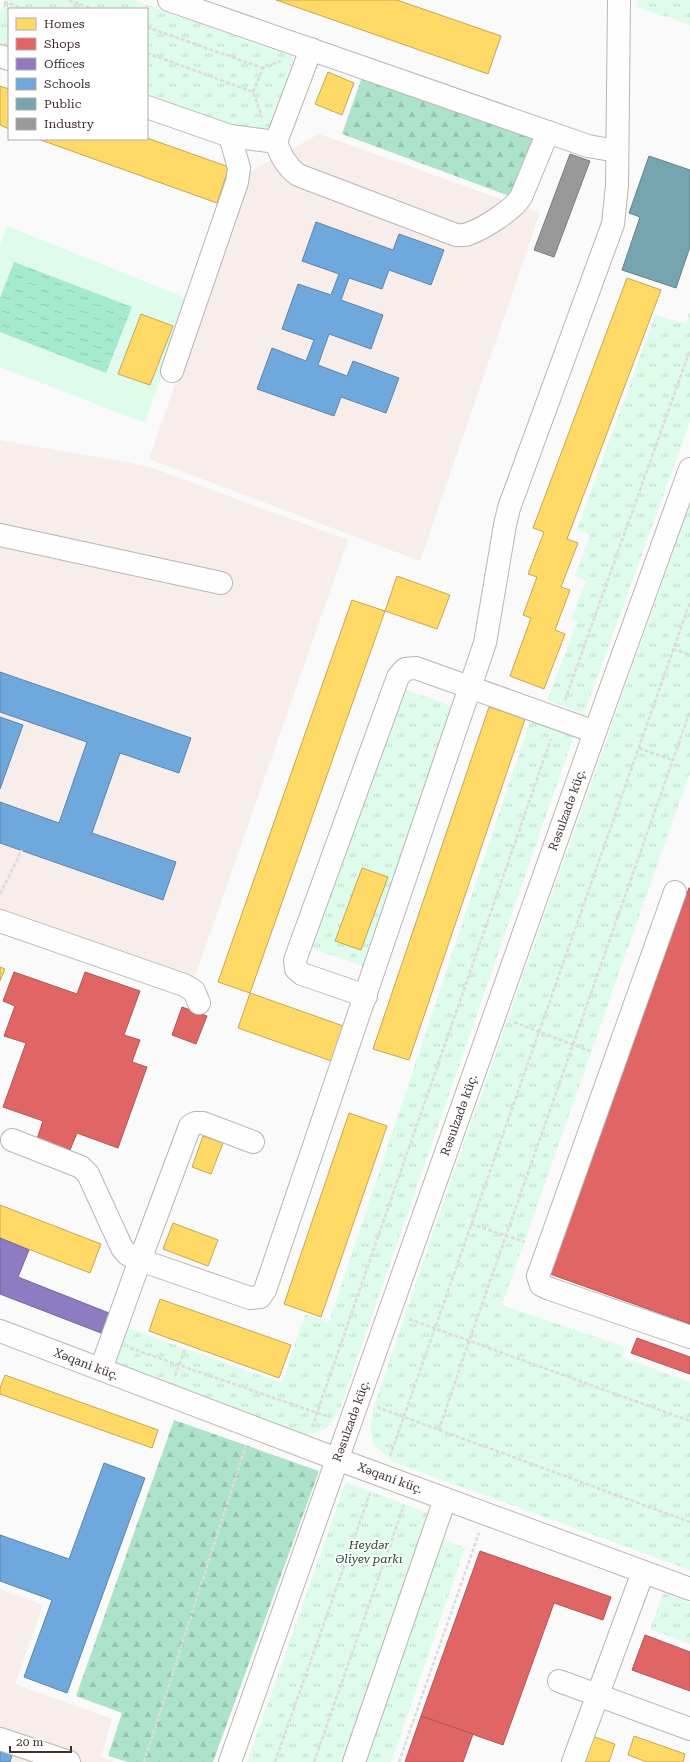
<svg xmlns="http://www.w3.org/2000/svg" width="690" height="1762" font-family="'Roboto Serif',serif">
	<defs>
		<pattern id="forest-firs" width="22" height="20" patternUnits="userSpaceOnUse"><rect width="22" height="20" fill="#aee3cb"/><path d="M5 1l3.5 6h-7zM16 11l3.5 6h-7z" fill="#97c3ae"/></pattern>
		<pattern id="park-tufts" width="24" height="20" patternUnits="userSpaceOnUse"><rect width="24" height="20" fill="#defbec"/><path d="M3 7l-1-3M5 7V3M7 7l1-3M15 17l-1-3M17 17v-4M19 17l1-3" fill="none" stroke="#c0d8cb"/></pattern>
		<pattern id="water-ripples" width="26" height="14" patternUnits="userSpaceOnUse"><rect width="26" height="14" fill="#a5eaca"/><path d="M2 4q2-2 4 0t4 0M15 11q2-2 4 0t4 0" fill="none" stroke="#8fc9ae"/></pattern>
	</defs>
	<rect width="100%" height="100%" fill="#fafafa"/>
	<g fill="#f7edea">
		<polygon points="319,134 540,213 420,561 149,459 249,172"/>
		<polygon points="0,440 147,466 348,540 195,976 0,909"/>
		<polygon points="0,1589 43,1605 15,1684 112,1719 101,1757 114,1762 0,1762"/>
	</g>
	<polygon fill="#defbec" points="7,226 188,299 145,423 0,367 0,245"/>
	<g fill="url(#forest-firs)">
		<polygon points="362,77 537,137 512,197 342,134"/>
		<polygon points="174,1420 319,1471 213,1762 128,1762 108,1756 122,1713 76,1696"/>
	</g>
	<g fill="url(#park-tufts)">
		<polygon points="5,0 133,0 294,57 267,133 244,130 147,97 147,9 9,9 9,49 0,45 0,14"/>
		<polygon points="637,0 690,0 690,25 638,7"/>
		<polygon points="690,311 690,422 584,714 547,700 577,622 571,619 586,581 575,576 590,535 577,530 655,315 686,324"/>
		<polygon points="690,504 690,772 502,1305 625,1347 622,1357 690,1382 690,1570 393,1462 374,1445 370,1428 374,1406 456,1166"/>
		<polygon points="404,689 458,708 369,968 311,948"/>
		<path d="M530,721L574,735L340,1408C329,1428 328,1431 304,1434L114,1365L128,1328L282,1383L305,1314L329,1322Z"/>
		<polygon points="346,1482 430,1514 342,1762 247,1762"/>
		<polygon points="438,1537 465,1548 391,1762 360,1762"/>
		<polygon points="663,1593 690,1603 690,1644 650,1629"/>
	</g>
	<polygon fill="url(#water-ripples)" points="14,262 132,307 106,373 0,332 0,298"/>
	<g fill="#ffd966" stroke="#c5a755">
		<polygon points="276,0 397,0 501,36 488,74"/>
		<polygon points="328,72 354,83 342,115 315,104"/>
		<polygon points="0,86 9,89 9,129 0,125"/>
		<polygon points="147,138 229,167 217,203 38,139"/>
		<polygon points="627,278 661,290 567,539 578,543 561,587 570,590 555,630 565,634 544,689 510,676 531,618 523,615 537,577 528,574 544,532 533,528"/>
		<polygon points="141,314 173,326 150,385 118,374"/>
		<polygon points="397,576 450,595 437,629 385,611"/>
		<polygon points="352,600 385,611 250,993 218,982"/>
		<polygon points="489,707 525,719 409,1060 373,1049"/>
		<polygon points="362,868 388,877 361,950 335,941"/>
		<polygon points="0,967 5,969 0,981"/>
		<polygon points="250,993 349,1028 337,1063 238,1028"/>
		<polygon points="349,1113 387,1126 321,1317 284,1304"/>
		<polygon points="203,1136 223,1143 211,1174 192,1167"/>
		<polygon points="0,1205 101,1244 90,1273 0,1238"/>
		<polygon points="173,1223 218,1240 208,1266 163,1249"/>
		<polygon points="160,1299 291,1345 279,1378 149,1331"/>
		<polygon points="5,1375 158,1430 152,1448 0,1394 0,1388"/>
		<polygon points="589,1735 615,1744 609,1762 580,1762"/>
		<polygon points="634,1736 685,1754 683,1762 647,1762 628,1755"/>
	</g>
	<g fill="#e06666" stroke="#af5655">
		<polygon points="689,888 690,888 690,1324 550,1274"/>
		<polygon points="14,972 77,994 85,972 140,991 124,1035 140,1040 132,1062 147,1067 118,1148 77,1133 70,1150 37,1139 43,1121 3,1107 26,1043 4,1036 15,1006 3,1001"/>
		<polygon points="182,1007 207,1016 196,1044 172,1035"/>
		<polygon points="637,1338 690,1357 690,1374 631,1353"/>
		<polygon points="480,1551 611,1597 603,1620 554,1603 503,1745 421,1716"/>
		<polygon points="645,1635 690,1652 690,1691 632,1670"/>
		<polygon points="421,1716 473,1734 463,1762 405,1762"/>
	</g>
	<polygon fill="#8e7cc3" stroke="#766696" points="0,1238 29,1250 18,1277 109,1313 101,1333 0,1294"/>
	<g fill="#6fa8dc" stroke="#6084a7">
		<polygon points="316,222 393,250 399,234 444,250 431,285 389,270 382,289 349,278 341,300 383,315 371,349 329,334 318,365 347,376 353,361 399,378 386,413 341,397 334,416 257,389 272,348 306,361 314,340 282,329 298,284 331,295 339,274 302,261"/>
		<polygon points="0,672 191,738 179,773 120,753 92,833 176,862 163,900 0,843 0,802 59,823 87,742 0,712"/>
		<polygon points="0,717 23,725 0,789"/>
		<polygon points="104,1463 145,1478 67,1693 24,1677 52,1600 0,1581 0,1535 69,1559"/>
		<polygon points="0,1751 12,1755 10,1762 0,1762"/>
	</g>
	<polygon fill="#76a5af" stroke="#658288" points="649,156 690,170 690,247 676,288 622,270 640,217 629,213"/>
	<polygon fill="#999" stroke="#7e7a78" points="570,154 590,161 554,257 534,250"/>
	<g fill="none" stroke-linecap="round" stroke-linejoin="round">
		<g stroke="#bab5b2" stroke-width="24">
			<g id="minor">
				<polyline points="169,0 588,146 617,151"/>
				<path d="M311,49L276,142C281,156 286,166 298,175L456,235C460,235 465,236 468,234C483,229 513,210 521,197L548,132"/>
				<polyline points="0,56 9,59"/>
				<polyline points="147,107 230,136 276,142"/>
				<polyline points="172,371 237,182 239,168 230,136"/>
				<polyline points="0,535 221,583"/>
				<polyline points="675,892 538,1276 541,1285 550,1289 690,1337"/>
				<polyline points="0,921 184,985 194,991 199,1003"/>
				<polyline points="366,996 302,974 296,969 295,960 398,677 405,669 416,668 595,732"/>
				<polyline points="12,1140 81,1167 88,1174 122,1248 127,1254 140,1260 190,1126 195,1123 203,1123 253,1142"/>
				<polyline points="0,1331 337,1459 690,1589"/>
				<polyline points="101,1369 140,1260 250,1298 260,1297 265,1290 485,643 505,525 509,508 613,224 617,186 619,0"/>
				<polyline points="559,1681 690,1729"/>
				<polyline points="0,1739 69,1762"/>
				<polyline points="354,1762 445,1499"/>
				<polyline points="573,1762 643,1572"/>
			</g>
		</g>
		<g stroke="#bab5b2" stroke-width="24">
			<polyline id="major" points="230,1762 595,732 690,469"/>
		</g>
		<g stroke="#dddcdb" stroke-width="2.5" stroke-dasharray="4 2" stroke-linecap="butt">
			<polyline points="69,0 94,9"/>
			<polyline points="4,2 25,9"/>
			<polyline points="147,27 263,68"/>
			<polyline points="147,53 253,92 262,117"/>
			<polyline points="253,92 263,68 281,61"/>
			<polyline points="673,649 690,655"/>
			<polyline points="565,700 690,350"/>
			<polyline points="639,748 673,760"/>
			<polyline points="0,894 22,850"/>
			<polyline points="514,1022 592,1052"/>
			<polyline points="471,1224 525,1242"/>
			<polyline points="409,1319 690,1421"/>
			<polyline points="130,1348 329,1417"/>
			<polyline points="175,1376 185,1349"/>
			<polyline points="377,1407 690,1522"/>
			<polyline points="312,1427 551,739"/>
			<polyline points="439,1430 469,1341 690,711"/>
			<polyline points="390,1456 690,602"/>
			<polyline points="144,1762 246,1445"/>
			<polyline points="275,1762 370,1493"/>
			<polyline points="314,1762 404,1505"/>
			<polyline points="399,1762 479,1533"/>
		</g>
		<use href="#minor" stroke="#fefefe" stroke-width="22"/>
		<use href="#major" stroke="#fefefe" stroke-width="22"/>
	</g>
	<g text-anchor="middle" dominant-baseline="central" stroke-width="4" stroke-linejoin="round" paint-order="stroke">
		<g font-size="12" fill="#3e312c" stroke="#fff">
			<text transform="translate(567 810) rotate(-70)">Rəsulzadə küç.</text>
			<text transform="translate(459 1115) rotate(-70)">Rəsulzadə küç.</text>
			<text transform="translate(86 1364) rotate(21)">Xəqani küç.</text>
			<text transform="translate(351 1421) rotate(-70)">Rəsulzadə küç.</text>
			<text transform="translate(390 1478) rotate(20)">Xəqani küç.</text>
		</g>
		<g font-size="12" font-style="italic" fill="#1b4633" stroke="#fff">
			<text x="369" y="1545">Heydər<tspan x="369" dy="14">Əliyev parkı</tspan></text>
		</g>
	</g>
	<rect x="8" y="8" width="140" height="132" fill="#ffffff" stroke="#b2adab"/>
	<rect x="16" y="18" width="20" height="12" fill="#ffd966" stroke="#b2adab"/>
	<text x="44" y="28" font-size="12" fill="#3e312c">Homes</text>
	<rect x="16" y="38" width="20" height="12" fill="#e06666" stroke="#b2adab"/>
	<text x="44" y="48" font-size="12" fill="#3e312c">Shops</text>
	<rect x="16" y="58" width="20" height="12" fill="#8e7cc3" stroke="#b2adab"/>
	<text x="44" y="68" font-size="12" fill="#3e312c">Offices</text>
	<rect x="16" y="78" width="20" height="12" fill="#6fa8dc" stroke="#b2adab"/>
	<text x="44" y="88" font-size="12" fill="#3e312c">Schools</text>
	<rect x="16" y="98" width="20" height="12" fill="#76a5af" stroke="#b2adab"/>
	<text x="44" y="108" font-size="12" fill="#3e312c">Public</text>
	<rect x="16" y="118" width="20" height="12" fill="#999999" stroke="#b2adab"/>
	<text x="44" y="128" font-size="12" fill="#3e312c">Industry</text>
	<path d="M10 1746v6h61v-6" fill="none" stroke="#3e312c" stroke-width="2"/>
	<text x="16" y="1746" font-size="12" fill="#3e312c" stroke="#ffffff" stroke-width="3" paint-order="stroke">20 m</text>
</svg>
